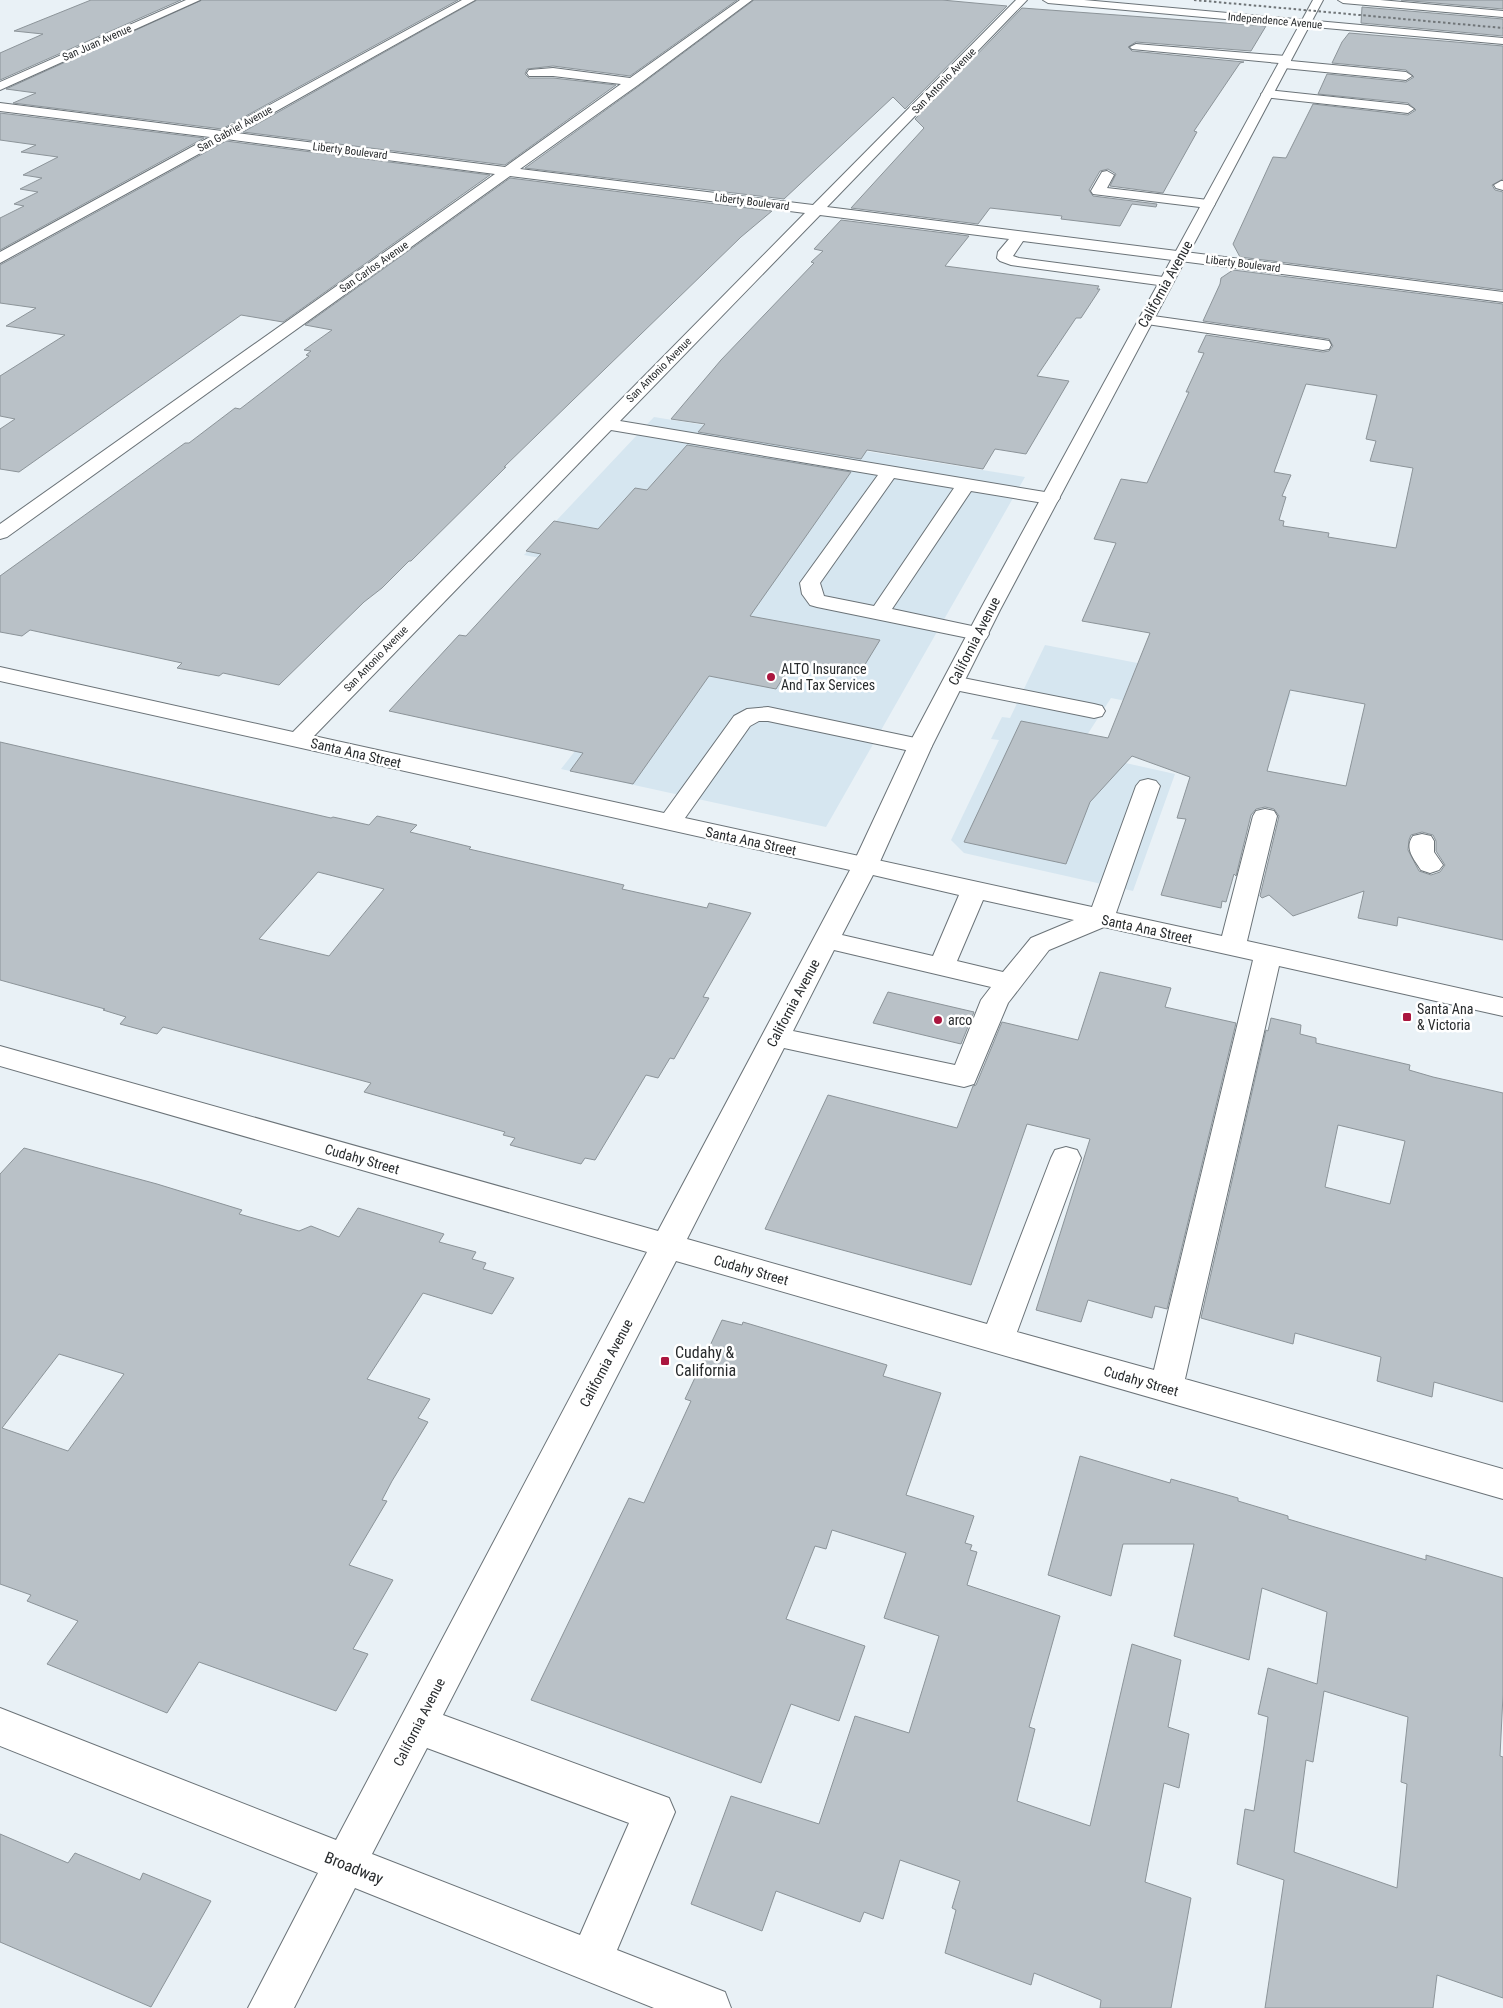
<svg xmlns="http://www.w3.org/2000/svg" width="1503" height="2008" font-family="'Roboto Condensed',sans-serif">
	<rect width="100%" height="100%" fill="#e9f1f6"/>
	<g fill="#d6e6f0">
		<polygon points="654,417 1025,477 826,827 561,769 702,588 524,555"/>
		<polygon points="1045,645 1291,693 1278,731 1111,698 1076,752 1175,774 1133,891 964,853 951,840 999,740 991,739 1002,717 1010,718"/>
	</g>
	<g fill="#b9c1c7" stroke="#8c9499" fill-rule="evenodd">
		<polygon points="91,0 181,0 0,80 0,53 43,34 14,31"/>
		<polygon points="202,0 458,0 222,129 13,103 36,93 6,89"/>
		<polygon points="477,0 737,0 630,76 553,66 527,69 525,74 529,78 553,78 616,85 505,165 243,132"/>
		<polygon points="754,0 942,0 1007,6 905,109 893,97 784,199 525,168 639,86"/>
		<polygon points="1401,0 1503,0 1503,9"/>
		<polygon points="1362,7 1503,19 1503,36 1361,23"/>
		<polygon points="1022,8 1266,26 1251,51 1136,42 1128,47 1132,51 1244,62 1240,63 1194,131 1197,132 1163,193 1110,186 1116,174 1108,169 1100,171 1089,190 1093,196 1157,204 1156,207 1132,204 1120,226 1061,219 1062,216 990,208 978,224 851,208 924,128 915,119"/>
		<polygon points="1349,33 1503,46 1503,179 1492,185 1495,190 1503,192 1503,290 1240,257 1233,244 1273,157 1286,158 1313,104 1408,115 1416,110 1408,103 1318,94 1327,74 1406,82 1414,77 1406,70 1332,63 1342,42"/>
		<polygon points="0,113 204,138 0,250 0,218 24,206 14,204 38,192 20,189 42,178 23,175 58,157 21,152 36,145 0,140"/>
		<polygon points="226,141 490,175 283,322 241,315 19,472 0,469 0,429 15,419 0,416 0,376 65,335 6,326 36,308 0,303 0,265"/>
		<polygon points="510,178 772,211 741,237 504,467 506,467 411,561 409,561 382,588 364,602 279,685 223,673 219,676 177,668 182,663 30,630 22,636 0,632 0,576 185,443 189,443 235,408 240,409 309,356 306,355 311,351 304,350 332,330 305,325"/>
		<polygon points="841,220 969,236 945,266 1099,286 1097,289 1100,289 1081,318 1076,318 1037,376 1069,381 1026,454 995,449 983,469 867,450 861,459 698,432 705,424 671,419 721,360 814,263 811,262 823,251 814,249"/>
		<path d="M1233,270L1503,304V940L1398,917L1397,926L1358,918L1364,891L1293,916L1269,895L1262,898L1260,896L1279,816L1274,809L1265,807L1256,809L1251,815L1236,876L1234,874L1226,902L1222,901L1221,908L1161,895L1186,819L1177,818L1190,777L1132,756L1090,802L1066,864L964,842L1021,721L1108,738L1150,633L1082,621L1116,543L1094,539L1121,479L1147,483L1189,392H1186L1204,353L1198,352L1206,335L1323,352L1329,351L1333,346L1329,339L1203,321L1220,284L1221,278ZM1306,384L1377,395L1366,439L1376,441L1370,461L1413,468L1396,548L1328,537L1329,533L1283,526L1284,521L1279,520L1286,497L1282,496L1291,475L1274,472ZM1290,690L1365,704L1346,786L1267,771ZM1422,832L1433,835L1436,841V851L1445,865L1440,872L1431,875L1419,871L1408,850L1409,840L1411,835Z"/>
		<polygon points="687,445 851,472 750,616 880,640 858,676 792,664 776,689 709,676 633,784 570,771 583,753 389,711 459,635 466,636 541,554 526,551 554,521 598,529 635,488 647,490"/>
		<path d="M0,742L331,818L333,817L369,825L377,816L417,825L410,832L471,847L469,849L624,885L622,889L707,908L709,903L751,913L703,997L709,998L674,1059L670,1058L658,1078L646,1075L595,1160L585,1158L581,1164L510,1145L515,1138L503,1135L505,1132L364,1092L371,1083L163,1027L157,1034L120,1024L126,1017L103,1010L105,1009L0,980ZM318,872L384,889L329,956L259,939Z"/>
		<polygon points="1100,972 1171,988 1165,1007 1236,1023 1167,1309 1155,1306 1152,1318 1088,1300 1081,1322 1036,1310 1090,1139 1027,1124 971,1285 765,1229 828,1095 957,1128 973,1086 976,1085 1002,1022 1078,1040"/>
		<polygon points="888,992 974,1012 961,1044 873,1023"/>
		<path d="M1271,1018L1301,1025L1300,1034L1316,1038V1043L1410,1065L1409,1070L1433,1077L1503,1093V1402L1434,1382L1432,1397L1377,1381L1381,1357L1295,1333L1293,1344L1201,1318L1266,1030L1268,1031ZM1338,1125L1405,1141L1390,1204L1325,1187Z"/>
		<path d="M24,1148L157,1184L242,1210L239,1214L299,1231L311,1226L339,1237L358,1208L444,1234L439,1242L476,1252L472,1259L486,1263L483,1269L514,1278L492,1314L423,1293L367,1379L430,1399L418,1418L428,1422L392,1481L382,1500L387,1501L349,1565L393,1580L353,1649L368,1654L336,1711L199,1662L167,1713L47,1664L78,1621L27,1601L31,1595L0,1584V1174ZM59,1354L124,1374L68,1451L2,1428Z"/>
		<polygon points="722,1320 742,1325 743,1322 887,1365 883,1376 941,1393 906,1495 974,1516 965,1543 972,1545 970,1550 977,1552 967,1585 1060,1616 1029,1727 1035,1729 1017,1801 1090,1826 1132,1644 1181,1660 1168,1727 1189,1734 1179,1788 1164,1783 1145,1882 1191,1898 1171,2008 1100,2008 1101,2000 1034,1973 1031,1985 945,1953 956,1910 952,1908 960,1881 900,1860 883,1919 864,1912 860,1922 776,1891 762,1931 691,1904 731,1796 819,1824 855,1716 909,1733 939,1636 884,1618 906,1553 832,1530 826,1549 815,1546 786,1619 865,1646 839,1721 791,1704 761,1783 531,1700 629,1498 644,1503 691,1401 685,1399"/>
		<path d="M1080,1456L1170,1483L1171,1479L1238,1498V1501L1288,1516V1519L1426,1560V1555L1503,1578V1695L1500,1756L1503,1757V1998L1437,1975L1433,2008H1265L1284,1880L1237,1864L1245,1809L1254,1811L1264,1746L1268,1717L1258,1714L1268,1668L1317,1684L1327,1612L1262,1588L1249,1660L1174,1636L1194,1544H1123L1111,1596L1048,1575ZM1324,1691L1408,1717L1401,1782L1407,1784L1397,1888L1294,1852L1306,1760L1313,1762Z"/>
		<polygon points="0,1834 68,1863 75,1853 140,1880 143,1873 211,1901 151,2007 0,1942"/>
	</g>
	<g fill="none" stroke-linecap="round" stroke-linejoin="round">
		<g stroke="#6b7378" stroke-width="2">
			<g id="minor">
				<polygon points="186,0 200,0 0,90 0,82"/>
				<path d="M462,0H475L237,133L505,167L621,84L553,76H529L527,73L529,70L553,68L630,78L740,0H752L638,85L520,169L813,205L1016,0H1027L827,207L1503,292V302L1023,241L1013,256L1019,258L1171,278L1174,281L1171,284L1166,286L1011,265L1000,261L997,258L998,252L1009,239L820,215L620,421L1057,494L1060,498L1057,502L1050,504L971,491L892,609L986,629L989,634L986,639L978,640L817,607L810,605L802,594L800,583L878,475L611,430L314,736L664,813L734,716L747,709L768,707L920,739L928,741L932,746L928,751L920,753L768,721H759L750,726L685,818L1092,907L1136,786L1140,781L1148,779L1156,781L1160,786L1116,913L1222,936L1253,816L1256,811L1265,809L1274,811L1277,816L1247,941L1503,998V1016L1279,966L1185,1379L1503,1469V1499L676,1261L443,1715L669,1798L675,1812L617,1950L725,1992L731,2008H654L355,1888L294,2008H248L318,1873L0,1746V1708L336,1840L647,1252L0,1066V1046L658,1231L850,870L0,681V667L293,732L805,213L510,176L7,537L0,539V524L495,174L226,139L0,263V252L210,137L0,111V103L222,131ZM894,478L954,488L874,606L824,596L820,583ZM873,875L959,895L933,956L842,935ZM983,900L1074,920L1031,938L1003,972L957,961ZM1104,927L1253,960L1154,1370L1017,1332L1081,1158L1077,1150L1066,1147L1055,1150L1051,1158L987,1324L687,1239L784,1048L964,1087L974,1084L1008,1003L1049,950ZM834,950L991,987L981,1000L955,1065L793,1031ZM427,1748L629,1823L580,1935L372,1854Z"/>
				<polygon points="1043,0 1084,0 1503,38 1503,44 1048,3"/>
				<polygon points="1338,0 1380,0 1503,11 1503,17 1343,3"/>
				<polygon points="1136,44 1286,56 1290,57 1291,61 1406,72 1412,76 1406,80 1284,68 1280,67 1279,63 1132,49 1130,47"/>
				<polygon points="1267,90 1408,105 1414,109 1408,113 1263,97 1261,94"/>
				<polygon points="1107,171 1114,175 1107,188 1208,200 1213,201 1215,204 1213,207 1208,208 1093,194 1091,191 1102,172"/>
				<polygon points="1501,181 1503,181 1503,190 1496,188 1494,185"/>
				<polygon points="1146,315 1323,340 1329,341 1331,345 1329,349 1323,350 1140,323 1138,320 1140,317"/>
				<polygon points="953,676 1094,704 1102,706 1105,711 1102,716 1094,718 945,688 942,683 945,678"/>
				<path d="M1422,834L1431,836L1434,841V852L1443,865L1439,870L1430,873L1421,870C1414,859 1404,848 1413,836Z"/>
			</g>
		</g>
		<g stroke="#6b7378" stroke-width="2">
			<polygon id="major" points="1313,0 1323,0 1000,610 932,746 878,866 874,871 865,874 856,871 852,866 908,746 980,610"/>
		</g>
		<use href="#minor" fill="#fff" fill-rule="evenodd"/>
		<use href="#major" fill="#fff" fill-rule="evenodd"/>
		<polyline stroke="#707578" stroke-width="2" stroke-dasharray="2.5 2.5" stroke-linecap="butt" points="1194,0 1503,28"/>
	</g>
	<g fill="#ab163f" stroke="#fff" stroke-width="2">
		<circle cx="771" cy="677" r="5"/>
		<rect x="1402" y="1012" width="10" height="10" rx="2.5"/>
		<circle cx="938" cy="1020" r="5"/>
		<rect x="660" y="1356" width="10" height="10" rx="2.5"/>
	</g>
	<g text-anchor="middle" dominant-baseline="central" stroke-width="5" stroke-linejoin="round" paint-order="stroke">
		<g font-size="11" fill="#282b2d" stroke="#fff">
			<text transform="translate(1275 21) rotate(5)">Independence Avenue</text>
			<text transform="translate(97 43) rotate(-24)">San Juan Avenue</text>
			<text transform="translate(944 81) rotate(-46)">San Antonio Avenue</text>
			<text transform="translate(235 129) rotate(-29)">San Gabriel Avenue</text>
			<text transform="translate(350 151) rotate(7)">Liberty Boulevard</text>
			<text transform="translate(752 202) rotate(7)">Liberty Boulevard</text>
			<text transform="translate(1243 264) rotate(7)">Liberty Boulevard</text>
			<text transform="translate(374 267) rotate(-35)">San Carlos Avenue</text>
			<text transform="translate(659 370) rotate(-45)">San Antonio Avenue</text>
			<text transform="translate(376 659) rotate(-46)">San Antonio Avenue</text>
		</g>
		<g font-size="14" fill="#282b2d" stroke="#fff">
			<text transform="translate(1165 284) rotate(-61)">California Avenue</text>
			<text transform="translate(974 641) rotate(-63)">California Avenue</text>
			<text transform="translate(356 753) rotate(13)">Santa Ana Street</text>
			<text transform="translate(751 841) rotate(12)">Santa Ana Street</text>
			<text transform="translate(1147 929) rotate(12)">Santa Ana Street</text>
			<text transform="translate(793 1003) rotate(-62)">California Avenue</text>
			<text transform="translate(362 1159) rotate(16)">Cudahy Street</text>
			<text transform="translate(751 1270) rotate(16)">Cudahy Street</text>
			<text transform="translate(606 1363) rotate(-62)">California Avenue</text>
			<text transform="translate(1141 1381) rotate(16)">Cudahy Street</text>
			<text transform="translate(419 1722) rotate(-63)">California Avenue</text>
		</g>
		<g font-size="14" fill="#282b2d" stroke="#fff" text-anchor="start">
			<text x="781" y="669">ALTO Insurance<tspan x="781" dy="16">And Tax Services</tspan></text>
			<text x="1417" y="1009">Santa Ana<tspan x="1417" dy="16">&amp; Victoria</tspan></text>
			<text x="948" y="1020">arco</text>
		</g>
		<g font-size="16" fill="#282b2d" stroke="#fff" text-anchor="start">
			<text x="675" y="1352">Cudahy &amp;<tspan x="675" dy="18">California</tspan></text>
		</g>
		<g font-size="16" fill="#282b2d" stroke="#fff">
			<text transform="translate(354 1868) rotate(22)">Broadway</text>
		</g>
	</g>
</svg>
